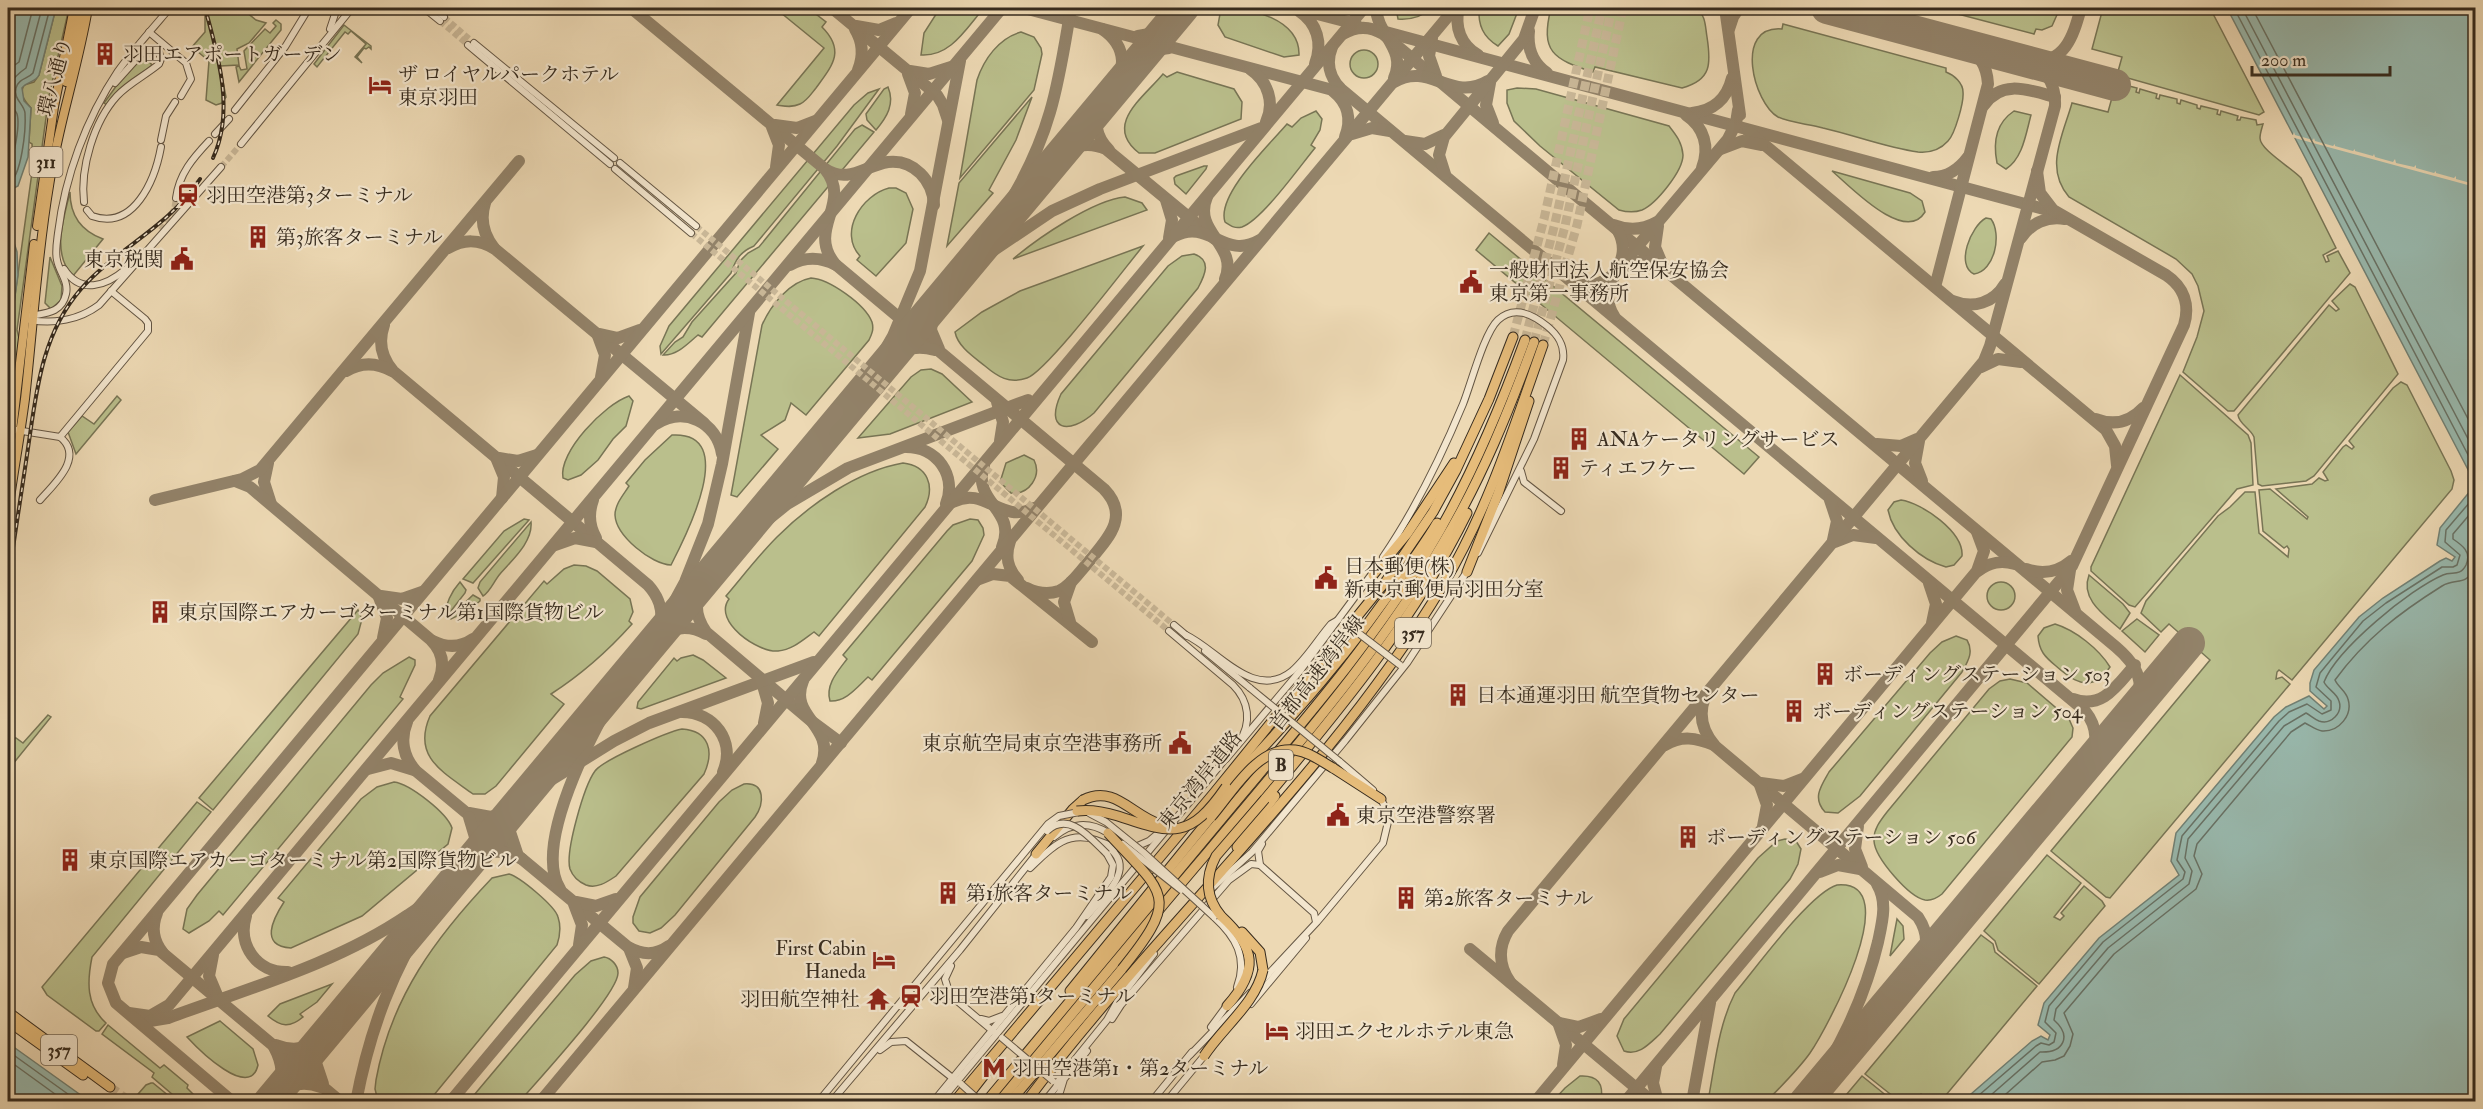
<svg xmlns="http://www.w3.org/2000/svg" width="2483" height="1109" font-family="'IM FELL Double Pica','Noto Serif JP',serif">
	<rect width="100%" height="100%" fill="#edd9b4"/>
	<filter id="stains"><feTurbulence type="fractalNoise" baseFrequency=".00333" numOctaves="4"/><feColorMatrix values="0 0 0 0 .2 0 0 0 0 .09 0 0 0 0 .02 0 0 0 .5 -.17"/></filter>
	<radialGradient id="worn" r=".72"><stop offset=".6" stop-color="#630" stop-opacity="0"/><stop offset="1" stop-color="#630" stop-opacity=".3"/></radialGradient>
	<g fill="#babf8c" stroke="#787555" stroke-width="1.5">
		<path d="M56,8H69L49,96L17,330L19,338L16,367L8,366V346L33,165L32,144L29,142L31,108C25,101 19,95 24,85L34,82L39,75Z"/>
		<polygon points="205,8 241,8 256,20 266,23 249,43 237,49 239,65 220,66 226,97 222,103 216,105 206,100 209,61 192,47 205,32"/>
		<path d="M775,8H808L826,22L822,27C846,51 832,66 816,88C811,94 807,101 800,104C792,108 784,106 777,105L824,48Z"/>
		<path d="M940,8H984C967,27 951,57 921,55L924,33Z"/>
		<path d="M1221,8C1250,7 1300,19 1299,55L1284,57L1225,37L1218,25L1220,14L1217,10Z"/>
		<path d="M1396,8H1432C1423,16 1411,20 1398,19Z"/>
		<path d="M1479,8H1519L1509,34L1498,46C1483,37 1478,25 1479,8Z"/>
		<path d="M1551,8H1696C1706,16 1705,25 1707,37C1711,63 1712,80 1682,88L1595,67L1593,72C1553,59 1540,52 1551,8Z"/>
		<polygon points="1935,8 2060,8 2052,26 2042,30 2036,29 2034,34"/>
		<polygon points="2103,8 2210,8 2264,112 2259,115 2117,75 2122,57 2092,49"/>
		<polygon points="276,20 281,24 281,30 239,82 236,67 239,66 241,70 247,69 244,51 265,29 270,33 276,26 273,23"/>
		<path d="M1783,24L1946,68V72C1954,75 1963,83 1963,92C1964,102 1955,134 1948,141C1940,150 1929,153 1918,152C1887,148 1854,135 1823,128C1810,124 1790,123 1778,117C1754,104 1733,25 1782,29Z"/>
		<polygon points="344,25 371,46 371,49 369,47 366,49 364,48 357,57 362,63 355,57 366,44 351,31 348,34 345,32 317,67 314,64"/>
		<path d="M1021,32L1034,37L1041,48L1042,54L1034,90L960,178L977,80C984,59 999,38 1021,32Z"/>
		<circle cx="1364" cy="64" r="14"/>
		<polygon points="144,56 152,65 116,93 107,105 104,103 122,78"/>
		<path d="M1177,72L1234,89L1242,102L1241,119L1155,153H1139C1103,125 1143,98 1163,74L1167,77Z"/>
		<path d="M2116,83L2120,88L2121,84L2137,88L2136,92L2139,93L2140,89L2157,94L2156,98L2159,99L2160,95L2177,99V103L2180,104L2181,100L2197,105V108L2200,109L2201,106L2218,110L2217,114L2220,115L2221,111L2238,116L2237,120H2240L2241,117L2256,120L2257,125L2263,124C2262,128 2260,133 2260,138C2260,150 2292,168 2301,178L2336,248L2323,255L2326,262L2329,261L2327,256L2338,251L2350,273L2234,411H2228L2183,372L2197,337L2204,311L2198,286L2192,274L2176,259L2069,197C2044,168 2063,135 2072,103L2108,112Z"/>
		<path d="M888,87C895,104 887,117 876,130L867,120L866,114L884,89Z"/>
		<path d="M1517,88L1536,89L1669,126C1676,135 1682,142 1683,155C1683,171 1656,204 1642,210C1634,213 1626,212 1619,210L1540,146L1514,121L1507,103V90Z"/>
		<path d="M879,89L837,146L754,246C740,252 736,259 731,273L661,354L660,346L669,326L854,105L868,93Z"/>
		<polygon points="1032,97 1016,140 989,190 993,193 947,246 959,183"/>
		<path d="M1316,111L1322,119L1320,130L1311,145L1315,148C1300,166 1262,220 1242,227C1235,229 1231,226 1225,222C1216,195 1270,144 1287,124L1292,127L1301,118Z"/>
		<path d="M2014,111L2031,115C2026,133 2023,158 2006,169L1997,163C1993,143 1996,123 2014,111Z"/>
		<path d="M862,125L874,132L702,337L698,335C688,343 677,356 663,355L675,342L683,337L692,322L736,273L740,261L748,253L759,247L855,129Z"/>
		<polygon points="1204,166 1207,166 1206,169 1186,194 1175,184 1174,178 1176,176"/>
		<path d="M1832,171L1910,193L1922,201L1925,212C1905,245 1849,185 1832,171Z"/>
		<path d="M889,188H896L906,193L913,209L906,243L876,276L857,260L860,256C838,232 862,195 889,188Z"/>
		<path d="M70,192C70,216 81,231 103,239L73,276C51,254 64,218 70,192Z"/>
		<path d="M1125,197L1142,203L1147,210L1013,259C1038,238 1093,200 1125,197Z"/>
		<path d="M1986,218L1991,219C2002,234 1995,271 1974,274C1955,265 1971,226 1986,218Z"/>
		<polygon points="1489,233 1759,457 1744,474 1476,250"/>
		<path d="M1143,246C1124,269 1047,371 1027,378C1009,384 998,377 985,366C974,357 958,347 955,332L982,312L1020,291Z"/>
		<path d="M1194,254C1212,260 1205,275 1198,288L1094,413C1069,435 1044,431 1061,394L1168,266L1182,256Z"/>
		<polygon points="50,257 62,286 61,300 51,309 45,303"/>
		<path d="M811,278C829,279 865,304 872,322C874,329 872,334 869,340L806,415L791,403L785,420L761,435L778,449L737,497L731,495L762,325C771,305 789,282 811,278Z"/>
		<path d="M2350,284L2355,287L2398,374L2314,476L2306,481L2262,486L2258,484L2254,437C2250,428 2239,424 2238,415L2329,305L2336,311L2339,309L2332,301Z"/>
		<polygon points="931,369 942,374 972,402 890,434 858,438 911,377 921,370"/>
		<polygon points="2180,375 2248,435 2251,443 2253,485 2237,489 2135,607 2129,605 2091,571 2091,567"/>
		<polygon points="2401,382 2407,385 2451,471 2454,480 2452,489 2292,680 2279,670 2277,672 2276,679 2282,677 2290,684 2110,898 2106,897 2051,851 2210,660 2169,624 2161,632 2141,613 2146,601 2218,516 2230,507 2245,492 2255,492 2259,533 2288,557 2289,549 2287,546 2284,548 2263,531 2259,490 2270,489 2307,519 2308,517 2276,489 2312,484 2319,478 2325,481 2328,480 2323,472 2343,447 2346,445 2352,449 2354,447 2349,441 2393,388"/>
		<polygon points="117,396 121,400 76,454 68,432 82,416 94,424"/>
		<path d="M629,396L633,401L626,426L613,439L598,460L581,475L568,480L563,478C558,452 605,404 629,396Z"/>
		<path d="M672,435C740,431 686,536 671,565C651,564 616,536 615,515C615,504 624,494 629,486L626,483L645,460Z"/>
		<path d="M1024,455L1034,460C1042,476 1029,495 1011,493L1002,484L1001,479L1006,463Z"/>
		<path d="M903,463C928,466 935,486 925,507L819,636L814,632C803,640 792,650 778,651C759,653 712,622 729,599L726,596C743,576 759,555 777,537C809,505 857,471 903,463Z"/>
		<path d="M1901,500C1922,503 1964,532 1962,556L1954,565L1946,567C1921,560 1893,536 1888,510L1894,502Z"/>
		<polygon points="524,519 529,520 473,583 463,579 504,531"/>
		<path d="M970,519L978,520L983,528L984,535L972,561L872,680L868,677C857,687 846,702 830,701C825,685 838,671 847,659L843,655L947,531L953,525Z"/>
		<path d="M531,522C533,542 512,560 500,574C494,581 490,592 483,596L478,588L480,582Z"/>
		<path d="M574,565L586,566L597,571L630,599L633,612L629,621L632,624C607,652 582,674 551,694L564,704L496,786L485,794H473C443,772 412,757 430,716L544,581L547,584L564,569Z"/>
		<path d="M2089,575L2123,604L2130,613L2120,629C2104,615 2080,599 2089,575Z"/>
		<circle cx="2001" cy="596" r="14"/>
		<path d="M460,582L466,590L465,593L447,616C444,605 452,591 460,582Z"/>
		<polygon points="473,595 480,599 480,601 469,610 451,619 449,618"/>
		<polygon points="358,610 362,619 358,634 213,810 199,798"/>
		<polygon points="2137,619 2159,635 2145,652 2122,631"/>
		<path d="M2055,624C2075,630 2099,649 2110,667C2092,693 2075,683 2056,666C2045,657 2039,651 2038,636L2044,628Z"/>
		<path d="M1956,636L1967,640C1974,652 1968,661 1962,672L1860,796L1838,813L1825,812C1812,798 1821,786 1829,772L1930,653L1942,642Z"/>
		<polygon points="693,655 703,660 726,678 641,709 637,708 638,702 674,658 677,661 681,658"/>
		<polygon points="409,657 415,660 415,665 400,697 403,699 223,915 219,911 209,921 189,933 183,929 187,909 197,895 371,685 383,673"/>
		<path d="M2010,679L2027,683L2069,719L2073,728L2072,737L1942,894C1937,898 1932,901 1925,900C1909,897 1875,858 1874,841C1873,830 1880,821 1887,812L1989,689L2000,681Z"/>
		<polygon points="48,715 51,717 8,770 8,738 16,738 23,743"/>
		<path d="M682,729C710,731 714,752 704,774L616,876C607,882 597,889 586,885C579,882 573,877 570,869C565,852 584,786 595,771C603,760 667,732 682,729Z"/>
		<path d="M394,782C410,784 447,813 452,828L448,844L362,916L291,948C259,946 273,919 284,902L278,898L361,799L377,787Z"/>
		<path d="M744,784C766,782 764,804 755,817L675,915L661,928L650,933L639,931L633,923V917L640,897L719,802L732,790Z"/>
		<path d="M197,802L211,812L92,957C87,982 86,1005 106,1023L99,1031H96L47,995L42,987Z"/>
		<path d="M1785,839L1796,841L1801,849L1798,864L1790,879L1660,1034C1649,1044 1639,1056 1624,1051L1617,1036L1624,1019L1758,858L1777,841Z"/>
		<polygon points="2047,855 2081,883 2054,917 2060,920 2064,916 2061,913 2084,886 2102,901 2105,906 2039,984 1998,950 1995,941 1984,931"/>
		<path d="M509,874C520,877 555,906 558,917C561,926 560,936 557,945L429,1101H378L375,1089L376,1080C391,997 436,937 492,878Z"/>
		<path d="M1837,885C1908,879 1826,1030 1810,1053C1798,1070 1781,1086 1767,1101H1708C1715,1065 1718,1026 1735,993C1756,968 1810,893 1837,885Z"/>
		<polygon points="1897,919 1903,926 1904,939 1890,956"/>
		<polygon points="1981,935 1993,944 1995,952 2037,986 1941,1101 1932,1101 1921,1094 1916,1101 1899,1101 1865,1074"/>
		<path d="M604,957C611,958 618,965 618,973C618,994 537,1081 520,1101H469L575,975L591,961Z"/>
		<path d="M332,984L317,1002L300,1014L303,1017C290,1028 281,1027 268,1016L280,1004Z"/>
		<path d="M220,1021L253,1049L258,1065C250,1101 198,1049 187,1037Z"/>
		<polygon points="108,1025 160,1068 164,1065 188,1085 187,1088 193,1094 187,1101 179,1100 152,1077 154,1073 102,1034"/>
		<path d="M1580,1076C1598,1075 1604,1084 1601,1101H1553L1565,1088Z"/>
		<polygon points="1862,1076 1893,1101 1841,1101"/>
		<polygon points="151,1083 153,1083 175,1101 132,1101 146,1085"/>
	</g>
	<g fill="#99baaf" stroke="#718175" stroke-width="1.5">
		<path d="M8,8H56L39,75C35,83 27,81 22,88L24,101L31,108L28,157L18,186L8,191Z"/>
		<polygon points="2227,8 2475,8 2475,483"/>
		<polygon points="8,224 17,252 18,275 8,346"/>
		<polygon points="2475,485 2475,1101 1963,1101 2032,1041 2041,1036 2048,1040 2050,1035 2038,1025 2044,1003 2099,938 2179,875 2171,861 2176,833 2274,717 2286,707 2309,696 2324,709 2327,706 2310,691 2310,683 2314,670 2359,617 2383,598 2440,561 2446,558 2452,561 2455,557 2437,545 2440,528"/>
		<polygon points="8,1043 89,1101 8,1101"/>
	</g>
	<polygon fill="#edd9b4" points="2294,132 2295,135 2313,140 2314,138 2315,141 2333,146 2335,144 2335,146 2353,151 2355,149 2355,151 2373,156 2374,154 2375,157 2393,162 2395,159 2396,163 2414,167 2416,165 2416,168 2434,173 2436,171 2436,173 2454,178 2456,176 2456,179 2474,184 2475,182 2475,187 2291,137 2290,134 2293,135"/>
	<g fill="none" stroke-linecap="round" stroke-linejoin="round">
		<g stroke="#687266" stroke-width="1.5">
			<polyline points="2234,8 2476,470"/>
			<polyline points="2242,8 2476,454"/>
			<polyline points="2252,8 2476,434"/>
			<polyline points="8,70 19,62 33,8"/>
			<path d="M8,174C12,161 21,127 17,114C16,111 13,109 12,106C3,88 13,77 26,68L42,8"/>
			<path d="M8,184C22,177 26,128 25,113C24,104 13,99 16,88C19,78 28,79 33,73L50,8"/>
			<path d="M8,242C15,262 11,283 8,304"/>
			<polyline points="8,1051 79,1102"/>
			<polyline points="8,1060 66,1102"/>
			<polyline points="1971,1102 2036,1046 2041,1043 2049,1045 2054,1042 2056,1033 2045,1022 2049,1006 2103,942 2183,879 2185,872 2177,860 2182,836 2279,721 2289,712 2307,704 2322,714 2331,710 2331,701 2316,687 2320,673 2363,621 2386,603 2442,567 2453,567 2457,565 2460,555 2445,542 2446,530 2476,495"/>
			<path d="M1983,1102L2040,1052C2064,1053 2072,1036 2054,1020L2056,1009L2108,948L2189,884L2192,871L2185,858L2188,839L2284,726L2306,713C2310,715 2314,719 2319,721C2331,725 2343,713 2339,701C2337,693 2327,689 2324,682C2337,649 2410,589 2443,575C2452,571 2460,577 2466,565C2472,552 2462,545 2453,539V534L2476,507"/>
			<path d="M1997,1102L2042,1062L2055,1060L2064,1056L2070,1046L2073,1034L2064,1013L2114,954L2196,889L2202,874L2194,856L2197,844L2291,732L2305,723C2311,726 2316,730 2322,731C2339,732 2353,715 2348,699C2346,691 2338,687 2335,680C2365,639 2399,613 2442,586C2457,577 2465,588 2476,566"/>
		</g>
		<g stroke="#928269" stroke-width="12">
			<path d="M631,8L825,169C849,184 864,166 888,162C914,159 933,181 934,205"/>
			<polyline points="832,8 937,95 943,105 948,120"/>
			<polyline points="1024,8 1344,93"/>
			<polyline points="1294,8 1356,24"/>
			<path d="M1376,8C1377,35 1407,49 1394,78"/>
			<path d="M1459,8C1454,27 1461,45 1478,55"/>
			<polyline points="1725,8 1740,115"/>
			<path d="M1299,11C1317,23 1323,43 1315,64"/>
			<polyline points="856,26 879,30 896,23"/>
			<path d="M855,29C863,42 864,55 858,70"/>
			<path d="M1102,29C1129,47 1126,73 1109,97"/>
			<polyline points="1164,29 1169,20 1171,8"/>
			<polyline points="1729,29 1733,17 1739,8"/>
			<polyline points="1382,31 2055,212"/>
			<path d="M1529,31C1527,49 1533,63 1547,73"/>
			<path d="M1343,34C1356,26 1370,26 1383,34L2116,647C2136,664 2149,685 2132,710"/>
			<polyline points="1138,36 1155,33 1170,24"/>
			<polyline points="1432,38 1429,56 1436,76"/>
			<path d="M1332,47C1326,62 1329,77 1341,89L2085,711C2098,727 2099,747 2087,764"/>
			<polyline points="1142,56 1155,50 1169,48"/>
			<path d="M2030,62C2066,63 2073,36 2081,8"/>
			<path d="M1250,69C1268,81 1275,103 1266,122"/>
			<polyline points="910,71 929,74 951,67"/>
			<polyline points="908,74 915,93 911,114"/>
			<path d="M1394,82C1430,61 1451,103 1488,81"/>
			<polyline points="1490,83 1486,105 1493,123"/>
			<path d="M1333,91C1348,103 1352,119 1345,137"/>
			<path d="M1102,105C1093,121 1096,137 1109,150"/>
			<path d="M1984,105C2002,79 2029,90 2055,97"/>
			<path d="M1692,113C1713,111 1727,99 1732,78"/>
			<path d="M1686,115C1704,127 1710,147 1702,168"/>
			<polyline points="775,125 797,128 815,121"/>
			<polyline points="772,127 779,145 776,167"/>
			<polyline points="1748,131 2106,430 2115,446 2117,465"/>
			<polyline points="1352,134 1372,128 1390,131"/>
			<polyline points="1405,141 1425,144 1444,135"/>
			<polyline points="1721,149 1742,141 1762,145"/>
			<path d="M1055,161C1069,147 1085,140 1106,149L1215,239"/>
			<path d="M825,169C853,204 806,228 835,264L1104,489C1132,518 1105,541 1086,565C1078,574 1070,586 1059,591C1047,595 1037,593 1027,588"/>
			<polyline points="1445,174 1439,155 1444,137 1524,39 1535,8"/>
			<path d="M1933,177C1948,177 1959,169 1968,157"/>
			<path d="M1207,197C1192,232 1239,245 1225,279"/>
			<polyline points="1166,200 1172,220 1169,238"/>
			<path d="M485,203C480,219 483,234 494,248"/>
			<path d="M1614,225C1629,231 1643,230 1657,222"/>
			<polyline points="1658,226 1655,247 1663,266"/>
			<path d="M1175,236C1209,218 1224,261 1260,240"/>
			<path d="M2021,238C2031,223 2047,216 2065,219"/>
			<path d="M448,248C463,239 480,239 495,249L704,423"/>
			<path d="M976,255C1007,210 1035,164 1050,112C1060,78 1065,42 1071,8"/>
			<path d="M790,265C806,256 821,257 836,265"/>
			<polyline points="1615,273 1728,139 1736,123 1738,110"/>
			<path d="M1574,282C1611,297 1619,251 1656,263"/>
			<path d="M1935,287L1988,84C1987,66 1979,52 1962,44"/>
			<path d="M1953,301C1973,309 1994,303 2005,284"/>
			<polyline points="934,308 931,330 939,349"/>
			<path d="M1614,316C1593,282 1637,266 1618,231"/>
			<polyline points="924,317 967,272 991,252 1052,211 1100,189 1261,128"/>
			<path d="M384,325C378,342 381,357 393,371L648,585C659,597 663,609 661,625"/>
			<polyline points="600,334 618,338 640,330"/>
			<polyline points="598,336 605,355 601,377"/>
			<path d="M891,358C905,348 918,345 935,350"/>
			<polyline points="1981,367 1998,359 2021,362"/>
			<path d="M346,371C361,362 376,362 392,371"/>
			<polyline points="997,402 1003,422 1000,441"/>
			<polyline points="846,412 870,376 893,336 920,271 960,61"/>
			<path d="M2096,419C2114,426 2130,422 2143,408"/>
			<path d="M656,424C684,406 717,422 722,454"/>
			<polyline points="1919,441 1915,463 1922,481"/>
			<polyline points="1877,444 1901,446 1917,439"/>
			<path d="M906,447C937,447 957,475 946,504"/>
			<polyline points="499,458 518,461 537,455"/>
			<polyline points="497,460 504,477 502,498"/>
			<polyline points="268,463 264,482 271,504"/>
			<path d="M984,465C971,503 1018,509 1002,547"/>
			<path d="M235,481L250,487L431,640C443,652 445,665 439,680"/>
			<polyline points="155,500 242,479 260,470 519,161"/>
			<path d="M593,500C588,514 589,526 596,538"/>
			<polyline points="1830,500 1837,521 1833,540"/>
			<path d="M953,502C986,485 1000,525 1034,508"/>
			<path d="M1010,541C1005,556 1007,568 1018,580"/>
			<polyline points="1835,542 1853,535 1876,538"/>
			<polyline points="555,545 575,538 596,542"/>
			<polyline points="729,551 787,504 848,468 1028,400"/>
			<path d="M2026,569C2043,575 2058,572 2071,561"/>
			<polyline points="2070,570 2067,590 2075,611"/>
			<path d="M1978,571C1990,562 2001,560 2015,564"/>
			<path d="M709,575C695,595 692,612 706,632L810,720L841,743"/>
			<polyline points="977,580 993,574 1010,576 1092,642"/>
			<polyline points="1929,583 1936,604 1932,623"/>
			<polyline points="381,596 402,599 422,592"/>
			<polyline points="379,597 387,618 383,638"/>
			<polyline points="1070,622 1064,602 1071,582"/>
			<path d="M433,641C447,648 460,648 473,639"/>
			<polyline points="653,641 685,582 708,524 722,464 749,313"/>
			<path d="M654,641C670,627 687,623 706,634"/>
			<path d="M803,681C788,717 835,725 822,763"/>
			<polyline points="762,682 768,703 764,723"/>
			<path d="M1705,697C1698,715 1702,731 1715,746L1918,917C1928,932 1929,948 1920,964"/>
			<path d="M2073,699C2103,710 2118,684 2135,665"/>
			<path d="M682,712C714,712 736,741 723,772"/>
			<path d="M407,722C400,739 403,757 416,771L628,947C642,955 655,956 669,946"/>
			<path d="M1665,745C1682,735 1696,738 1714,745"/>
			<polyline points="368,769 391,763 414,770"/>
			<polyline points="1761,783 1784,786 1802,779"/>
			<polyline points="1760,785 1767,805 1763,826"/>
			<polyline points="513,812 510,832 517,853"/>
			<polyline points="469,813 491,817 512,809"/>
			<polyline points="469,817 475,837 471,860"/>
			<polyline points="501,824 551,780 614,741 649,723 814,662"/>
			<polyline points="1858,826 1855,849 1862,867"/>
			<polyline points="1820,872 1838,865 1860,869"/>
			<path d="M560,889C530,841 603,711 630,669"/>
			<polyline points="576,902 596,906 616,899"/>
			<polyline points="574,904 582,925 579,945"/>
			<path d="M157,913C151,928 153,941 163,953"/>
			<path d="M246,916C237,945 257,973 288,972"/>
			<polyline points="629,948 637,968 634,988"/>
			<polyline points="1470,949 1653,1102"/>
			<polyline points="123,953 141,947 159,950 341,1102"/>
			<polyline points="213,955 209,976 217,995"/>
			<path d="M1510,982C1499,966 1498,948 1508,931L1984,361L1990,346L2055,106C2056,86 2047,70 2029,62"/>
			<polyline points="129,1013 150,1016 169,1005 1002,8"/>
			<path d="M150,1021L168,1018C249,988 336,964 408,915C421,907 433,897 444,887C470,864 485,839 522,859"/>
			<polyline points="1560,1023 1579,1027 1601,1019"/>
			<polyline points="1559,1025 1566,1045 1563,1065"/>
			<polyline points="320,1040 316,1063 323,1084"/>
			<path d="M276,1045C291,1051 307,1049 320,1040"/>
			<path d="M274,1047C282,1062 285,1079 276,1093"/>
			<polyline points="1656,1067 1653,1083 1658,1102"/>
			<polyline points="233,1102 116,1003 108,983 113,964 911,8"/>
			<path d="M258,1102C283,1095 291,1076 321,1087"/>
			<path d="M356,1102C370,1028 393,969 433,905"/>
			<polyline points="450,1102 1364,8"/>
			<polyline points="540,1102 1455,8"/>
			<polyline points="1535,1102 1977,571 1984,551 1977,532"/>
			<path d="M1625,1102L2072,566L2184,325C2190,305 2184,287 2166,275L2053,210L2040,193L2037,171"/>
			<polyline points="1692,1102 1710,1003"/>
			<path d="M1805,1102C1838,1051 1864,1001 1878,942C1882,923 1888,902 1877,884"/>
		</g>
		<g stroke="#928269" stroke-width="32">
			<polyline points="1827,8 2115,85"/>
			<polyline points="269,1102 1183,8"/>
			<polyline points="1805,1102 2189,643"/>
		</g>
		<g stroke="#c8b696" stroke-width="6" stroke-dasharray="6 3" stroke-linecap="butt">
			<polyline points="444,17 474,43"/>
			<polyline points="440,21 468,45"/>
			<polyline points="221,167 241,144"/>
			<polyline points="696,226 1174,625"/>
			<polyline points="161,230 174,210 176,198"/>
			<polyline points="691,233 1169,631"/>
		</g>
		<g stroke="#c8b696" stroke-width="9" stroke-dasharray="9 4.5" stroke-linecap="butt">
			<polyline points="1513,337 1544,219 1590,8"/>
			<polyline points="1525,340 1555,223 1602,8"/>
			<polyline points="1534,342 1565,226 1612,8"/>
			<polyline points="1543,345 1577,225 1623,8"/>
			<polyline points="110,1087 131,1102"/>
		</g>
		<g stroke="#645644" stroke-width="8">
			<g id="minor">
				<polyline points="424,8 440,21"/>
				<polyline points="433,8 444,17"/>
				<polyline points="330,29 337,8"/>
				<polyline points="149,32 186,63 191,79 181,96"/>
				<polyline points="474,43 614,158"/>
				<polyline points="468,45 610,164"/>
				<polyline points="235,110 285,47 309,8"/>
				<polyline points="215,134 229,119"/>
				<polyline points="161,140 166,116 175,102"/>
				<polyline points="241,144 352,8"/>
				<polyline points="620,163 696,226"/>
				<polyline points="615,169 691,233"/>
				<path d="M176,198C179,174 193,158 209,141"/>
				<path d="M84,202C80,168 94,121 117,96C129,83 146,75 159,64L161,59L159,52L153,49L142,53L115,83"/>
				<path d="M87,210L92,216C134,231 155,180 161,147"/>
				<path d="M64,269C81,295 106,286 126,269"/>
				<path d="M30,316C46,313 62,313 66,294C69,281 59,272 57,260C55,252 57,241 58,233C65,176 86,119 118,71C134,49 152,29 170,8"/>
				<path d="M30,320C54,324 79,320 99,305L221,167"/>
				<path d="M16,430L60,437C85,457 54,484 40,500"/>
				<polyline points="60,437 148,331 148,323 145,319 111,291"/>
				<polyline points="1521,471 1524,482 1561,511"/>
				<path d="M1383,557C1415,510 1441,457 1463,404C1471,384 1484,333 1498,320C1514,305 1532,314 1547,326C1558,335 1565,345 1563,360L1534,439L1478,553"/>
				<polyline points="1174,625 1187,636"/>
				<path d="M1169,631L1233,685C1249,701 1252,723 1239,742"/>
				<path d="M1186,635C1218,650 1254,702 1292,671C1307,658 1318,639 1331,624L1338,620"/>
				<polyline points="1205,651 1250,688"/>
				<polyline points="1226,759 1300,671 1374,571"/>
				<polyline points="1339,761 1373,790"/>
				<path d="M1054,837C1070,823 1089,821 1108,833"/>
				<polyline points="1262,844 1258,851 1260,865 1314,913 1316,922"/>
				<polyline points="1133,848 1149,841 1162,830"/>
				<path d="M1030,868C1050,849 1066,830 1096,840C1105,843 1114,848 1123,849"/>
				<polyline points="1210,890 1252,852 1345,741 1407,663 1468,570"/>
				<path d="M1087,916C1103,897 1138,869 1108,847"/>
				<path d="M1214,917C1236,937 1248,958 1237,987"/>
				<polyline points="951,966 945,979 950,995 994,1032"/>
				<polyline points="1262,981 1317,922 1383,843 1388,822 1385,807 1380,797"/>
				<polyline points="1251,1004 1306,938"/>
				<polyline points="981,1019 989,1021 1002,1016"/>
				<polyline points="1112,1019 1121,1005 1229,880 1251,864 1260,865"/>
				<polyline points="1211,1027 1228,1004"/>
				<polyline points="880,1050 891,1042 906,1041 955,1080"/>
				<polyline points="1190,1055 1250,993"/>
				<polyline points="831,1102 960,950 1038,852"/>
				<polyline points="933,1102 1076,928 1111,877 1113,865 1107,854"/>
				<polyline points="940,1102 1227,757"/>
				<polyline points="1044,1102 1056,1087 1060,1078 1107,1020 1117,1002 1154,954"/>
				<polyline points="1052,1102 1060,1092 1064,1079 1087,1051"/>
				<polyline points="1151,1102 1192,1052"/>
			</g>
		</g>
		<g stroke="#362b1e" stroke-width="10">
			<g id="major">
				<polyline points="66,82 81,8"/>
				<polyline points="37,226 54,107 74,8"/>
				<polyline points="8,465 34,244"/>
				<path d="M8,512C13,475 20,437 25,399C33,328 37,257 49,186C58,125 78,68 88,8"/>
			</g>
		</g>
		<g stroke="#362b1e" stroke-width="11">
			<g id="highway">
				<polyline points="1467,572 1498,494 1529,401"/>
				<polyline points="1373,575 1407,534 1454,463"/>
				<polyline points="1333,768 1381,799"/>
				<path d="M1226,787C1292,718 1354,648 1407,568C1417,553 1428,539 1437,523"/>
				<path d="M1265,799C1340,709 1415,619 1467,513"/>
				<polyline points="1237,847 1275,796"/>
				<polyline points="1036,854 1073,809 1083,800"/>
				<path d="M1221,916C1256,948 1259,970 1227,1006"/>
				<polyline points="1242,932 1260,952 1263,970"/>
				<polyline points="1070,991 1211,817"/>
				<polyline points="8,1012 110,1087"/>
				<polyline points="8,1021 83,1075"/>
				<polyline points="954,1102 1214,793 1386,581 1433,512 1456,470 1489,399 1513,337"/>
				<polyline points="963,1102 988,1070"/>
				<path d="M986,1102C1068,1002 1151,903 1234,804C1301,724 1371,644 1426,554C1467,487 1498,414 1525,340"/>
				<path d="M999,1102C1068,1019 1137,935 1207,853C1290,753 1377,656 1443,543C1481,480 1509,411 1534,342"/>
				<polyline points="1010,1102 1122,969"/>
				<path d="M1026,1102C1159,925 1329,776 1443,585C1488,510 1514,427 1543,345"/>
			</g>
		</g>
		<use href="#minor" stroke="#f3e6ce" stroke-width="6"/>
		<use href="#major" stroke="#e6bc7a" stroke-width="8"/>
		<use href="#highway" stroke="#e6bc7a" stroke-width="9"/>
		<g stroke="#362b1e" stroke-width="4">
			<g id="rail">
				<path d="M205,8C218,55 235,111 213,158"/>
				<path d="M8,581C14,539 21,497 27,455C36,396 40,336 81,289C118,247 167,229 200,179"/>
			</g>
		</g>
		<use href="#rail" stroke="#f3e6ce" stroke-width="1.5" stroke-dasharray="4.5" stroke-linecap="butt"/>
		<g stroke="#645644" stroke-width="8" stroke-linecap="butt">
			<g id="minor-bridge">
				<polyline points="1344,622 1400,665"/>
				<polyline points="1250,688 1339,761"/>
				<polyline points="1089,813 1106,822 1143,852 1214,917"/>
				<path d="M1047,831C1069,810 1091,839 1107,854"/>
				<polyline points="1123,844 1181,890"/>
				<polyline points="1002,1038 1053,1081"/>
				<polyline points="961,1084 981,1102"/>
				<polyline points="818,1102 1048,824 1059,816 1079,812"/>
				<polyline points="1166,1102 1204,1056"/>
			</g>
		</g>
		<g stroke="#362b1e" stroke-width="11" stroke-linecap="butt">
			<g id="highway-bridge">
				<path d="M1083,800C1115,784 1132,816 1160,824"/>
				<path d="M1077,811C1091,809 1105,812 1118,816C1174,835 1190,839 1226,787"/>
				<path d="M1211,817C1232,793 1258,745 1295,750C1309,752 1321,761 1333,768"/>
				<path d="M1108,833C1165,895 1181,896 1122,969"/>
				<path d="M1221,916C1205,897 1205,877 1216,856L1265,799"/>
				<path d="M1204,1056C1222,1028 1256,1003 1263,970"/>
			</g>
		</g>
		<use href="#minor-bridge" stroke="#f3e6ce" stroke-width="6"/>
		<use href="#highway-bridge" stroke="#e6bc7a" stroke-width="9"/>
	</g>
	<defs>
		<g id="building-bare" transform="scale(1.8)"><path d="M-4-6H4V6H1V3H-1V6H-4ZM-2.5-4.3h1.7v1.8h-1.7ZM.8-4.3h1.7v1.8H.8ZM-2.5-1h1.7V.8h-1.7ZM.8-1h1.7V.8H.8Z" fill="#8f2418" stroke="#f3e6ce" stroke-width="2.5" paint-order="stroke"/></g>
		<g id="hotel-bare" transform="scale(1.8)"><path d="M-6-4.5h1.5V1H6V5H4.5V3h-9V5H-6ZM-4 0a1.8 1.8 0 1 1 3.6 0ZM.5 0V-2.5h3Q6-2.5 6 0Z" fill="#8f2418" stroke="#f3e6ce" stroke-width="2.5" paint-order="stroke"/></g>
		<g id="station-bare" transform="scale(1.8)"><path d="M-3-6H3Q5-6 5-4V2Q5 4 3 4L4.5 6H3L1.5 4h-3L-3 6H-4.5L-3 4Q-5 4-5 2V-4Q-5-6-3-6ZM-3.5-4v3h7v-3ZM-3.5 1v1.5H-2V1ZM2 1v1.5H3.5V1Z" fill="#8f2418" stroke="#f3e6ce" stroke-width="2.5" paint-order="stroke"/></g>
		<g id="civic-bare" transform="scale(1.8)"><path d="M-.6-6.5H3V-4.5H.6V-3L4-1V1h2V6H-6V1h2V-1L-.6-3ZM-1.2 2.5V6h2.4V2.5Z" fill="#8f2418" stroke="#f3e6ce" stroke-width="2.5" paint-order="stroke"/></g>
		<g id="temple-bare" transform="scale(1.8)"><path d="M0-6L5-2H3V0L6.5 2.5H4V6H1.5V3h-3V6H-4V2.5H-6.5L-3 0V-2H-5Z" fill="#8f2418" stroke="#f3e6ce" stroke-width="2.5" paint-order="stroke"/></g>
		<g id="metro-bare" transform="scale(1.8)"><path d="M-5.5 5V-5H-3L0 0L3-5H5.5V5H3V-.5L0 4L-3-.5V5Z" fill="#8f2418" stroke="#f3e6ce" stroke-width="2.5" paint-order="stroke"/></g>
	</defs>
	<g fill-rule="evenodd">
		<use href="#building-bare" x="105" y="54"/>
		<use href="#hotel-bare" x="380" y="85"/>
		<use href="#station-bare" x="188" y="195"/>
		<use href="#building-bare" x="258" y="237"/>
		<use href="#civic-bare" x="182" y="259"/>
		<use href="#civic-bare" x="1471" y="282"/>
		<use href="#building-bare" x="1579" y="439"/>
		<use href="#building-bare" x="1561" y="468"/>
		<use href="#civic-bare" x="1326" y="578"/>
		<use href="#building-bare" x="160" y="612"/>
		<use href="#building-bare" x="1825" y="674"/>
		<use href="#building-bare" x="1458" y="695"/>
		<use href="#building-bare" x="1794" y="711"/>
		<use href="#civic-bare" x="1180" y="743"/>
		<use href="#civic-bare" x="1338" y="815"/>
		<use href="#building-bare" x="1688" y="837"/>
		<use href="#building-bare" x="70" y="860"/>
		<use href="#building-bare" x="948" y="893"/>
		<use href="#building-bare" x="1406" y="898"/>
		<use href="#hotel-bare" x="884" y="960"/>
		<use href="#station-bare" x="911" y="996"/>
		<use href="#temple-bare" x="878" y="999"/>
		<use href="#hotel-bare" x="1277" y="1031"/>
		<use href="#metro-bare" x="994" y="1068"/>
	</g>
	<g text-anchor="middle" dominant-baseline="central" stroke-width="4.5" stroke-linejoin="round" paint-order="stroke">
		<g fill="#f3e6ce" stroke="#6f6353" stroke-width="1.5">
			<rect x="29.5" y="147" width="33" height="30" rx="4.5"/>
			<rect x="1395" y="618" width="36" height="30" rx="4.5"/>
			<rect x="1269" y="750" width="24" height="30" rx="4.5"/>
			<rect x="41" y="1035" width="36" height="30" rx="4.5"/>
		</g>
		<g font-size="18" font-weight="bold" fill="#362b1e">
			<text x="46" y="162">311</text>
			<text x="1413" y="633">357</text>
			<text x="1281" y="765">B</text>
			<text x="59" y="1050">357</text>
		</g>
		<g font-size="20" fill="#362b1e" stroke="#f3e6ce" text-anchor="start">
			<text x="123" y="54">羽田エアポートガーデン</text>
			<text x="398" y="74">ザ ロイヤルパークホテル<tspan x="398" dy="23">東京羽田</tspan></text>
			<text x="206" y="195">羽田空港第3ターミナル</text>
			<text x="276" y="237">第3旅客ターミナル</text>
			<text x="164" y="259" text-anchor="end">東京税関</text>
			<text x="1489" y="270">一般財団法人航空保安協会<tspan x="1489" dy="23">東京第一事務所</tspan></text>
			<text x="1597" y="439">ANAケータリングサービス</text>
			<text x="1579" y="468">ティエフケー</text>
			<text x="1344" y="566">日本郵便(株)<tspan x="1344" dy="23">新東京郵便局羽田分室</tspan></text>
			<text x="178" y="612">東京国際エアカーゴターミナル第1国際貨物ビル</text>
			<text x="1843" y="674">ボーディングステーション 503</text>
			<text x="1476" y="695">日本通運羽田 航空貨物センター</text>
			<text x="1812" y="711">ボーディングステーション 504</text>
			<text x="1162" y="743" text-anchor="end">東京航空局東京空港事務所</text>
			<text x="1356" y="815">東京空港警察署</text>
			<text x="1706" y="837">ボーディングステーション 506</text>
			<text x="88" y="860">東京国際エアカーゴターミナル第2国際貨物ビル</text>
			<text x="966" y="893">第1旅客ターミナル</text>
			<text x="1424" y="898">第2旅客ターミナル</text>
			<text x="866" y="948" text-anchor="end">First Cabin<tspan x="866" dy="23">Haneda</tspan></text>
			<text x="929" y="996">羽田空港第1ターミナル</text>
			<text x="860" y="999" text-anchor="end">羽田航空神社</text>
			<text x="1295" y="1031">羽田エクセルホテル東急</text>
			<text x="1012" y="1068">羽田空港第1・第2ターミナル</text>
		</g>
		<g font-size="20" fill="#362b1e" stroke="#f3e6ce">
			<text transform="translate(55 77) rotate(-75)">環八通り</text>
			<text transform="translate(1317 673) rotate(-52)">首都高速湾岸線</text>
			<text transform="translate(1200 780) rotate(-51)">東京湾岸道路</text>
		</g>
	</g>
	<rect width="2483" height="1109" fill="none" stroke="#edd9b4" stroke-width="30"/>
	<rect x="9" y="9" width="2465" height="1091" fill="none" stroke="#362b1e" stroke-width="3"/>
	<rect x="15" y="15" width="2453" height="1079" fill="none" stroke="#362b1e" stroke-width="1.5"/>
	<path d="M2252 66v9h138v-9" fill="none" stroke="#362b1e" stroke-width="3"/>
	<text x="2261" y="66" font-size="18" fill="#362b1e" stroke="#f3e6ce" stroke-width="4.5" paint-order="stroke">200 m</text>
	<rect width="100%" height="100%" filter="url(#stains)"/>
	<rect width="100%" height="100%" fill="url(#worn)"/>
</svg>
